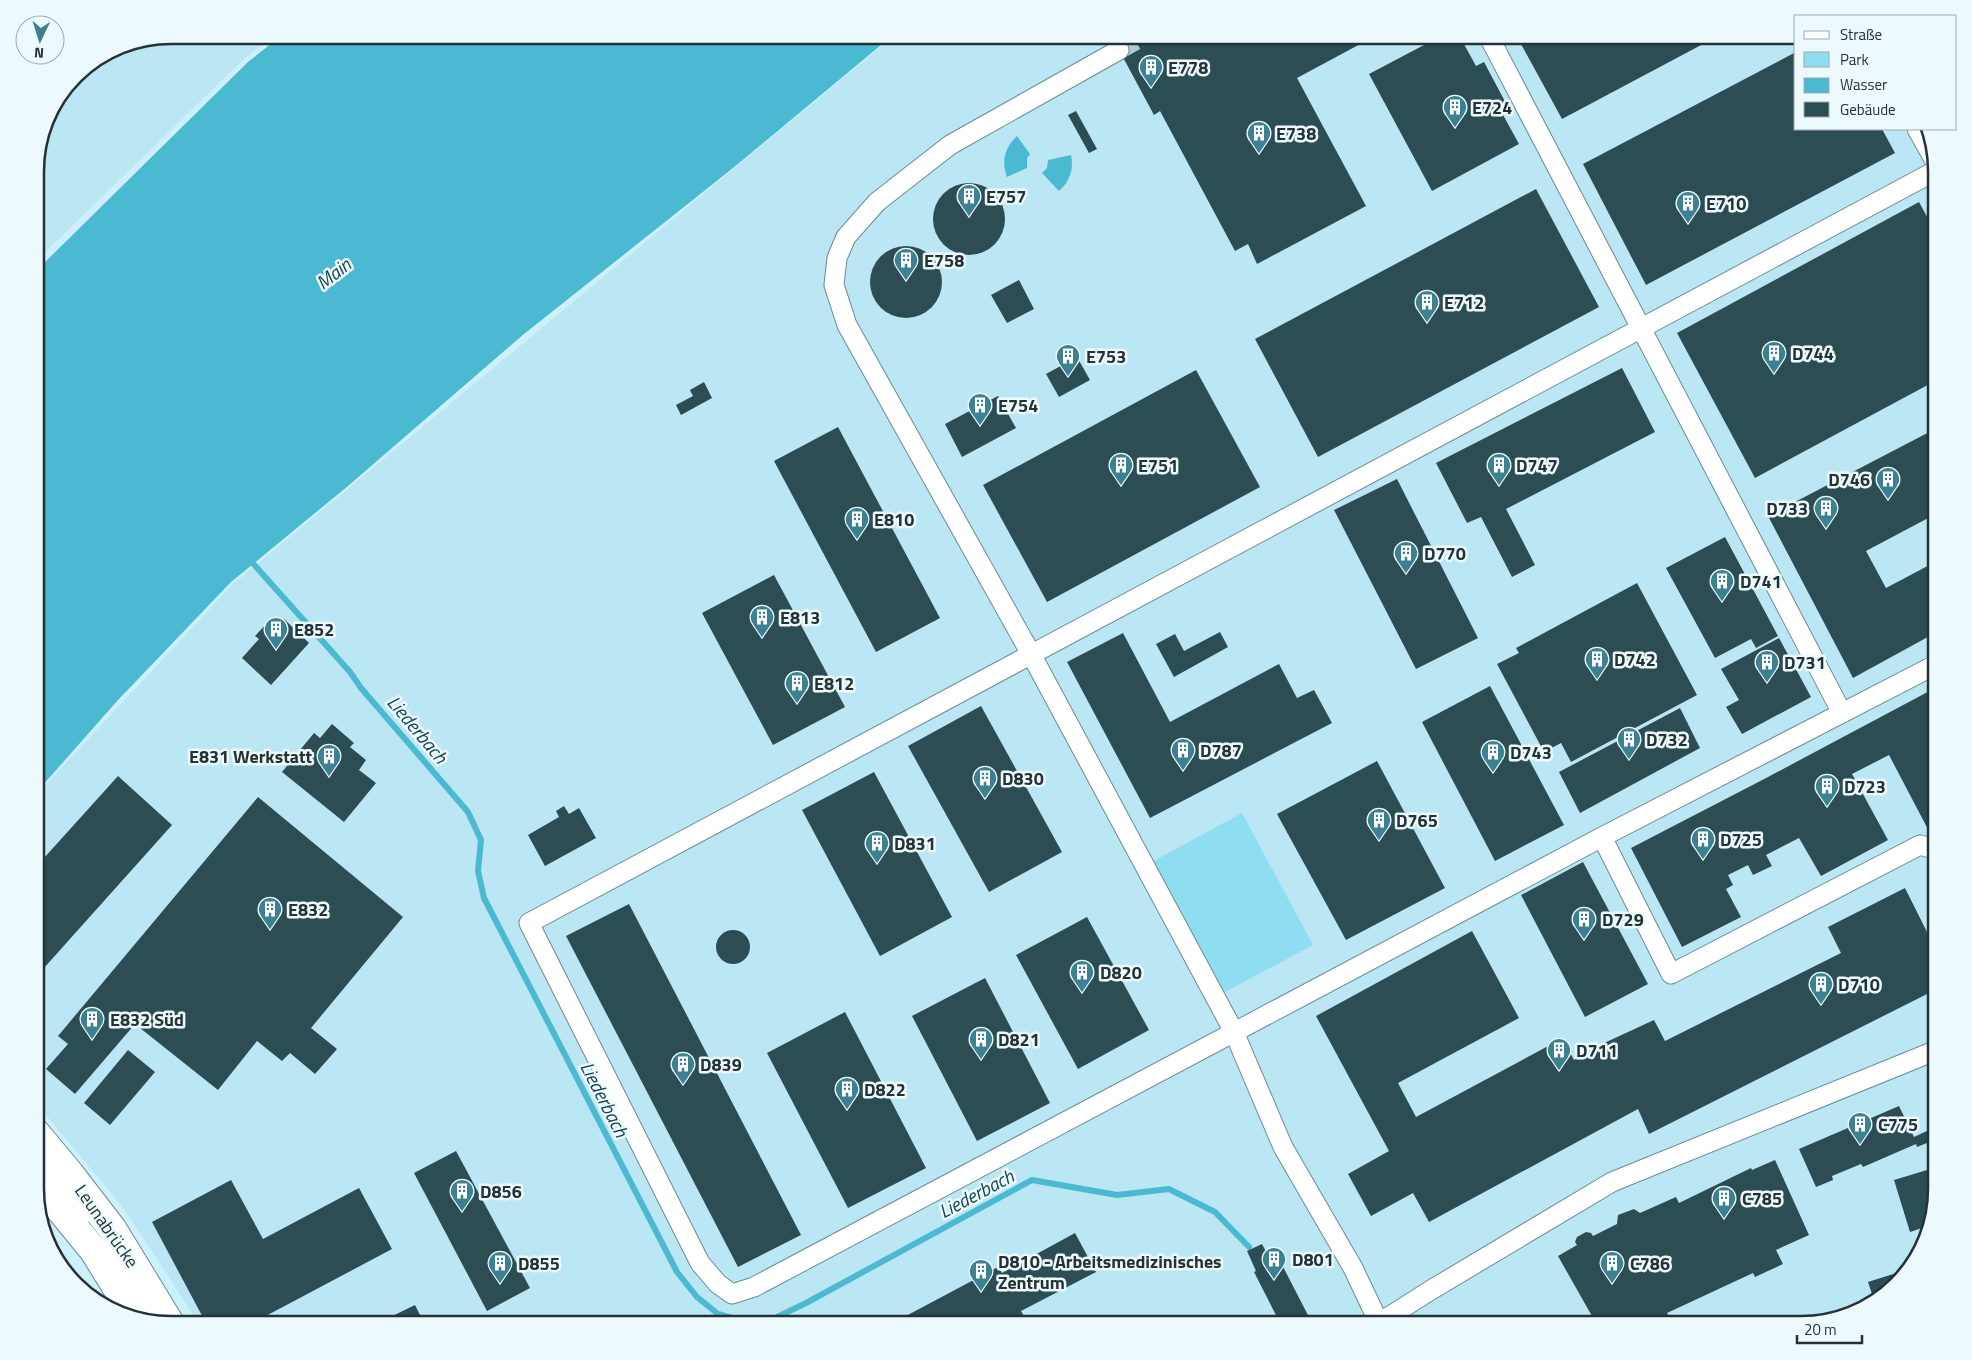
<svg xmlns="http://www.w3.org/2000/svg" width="1972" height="1360" font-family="'Titillium Web',sans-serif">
	<rect width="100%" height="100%" fill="#cdf1fa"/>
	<g fill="#bae7f3">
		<polygon points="171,35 275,35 244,59 35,262 35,162 45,119 75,75 119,45"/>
		<polygon points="895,35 1796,35 1796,129 1927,129 1937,171 1937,1189 1914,1265 1861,1311 1801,1325 200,1325 122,1206 35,1102 35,796 233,584"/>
	</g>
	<polygon fill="#8eddf1" points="1242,813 1313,945 1223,993 1152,862"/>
	<g fill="#4bb9d2">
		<polygon points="282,35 893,35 733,168 524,334 348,486 231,582 118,700 35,794 35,272 248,62"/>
		<path d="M1017,136L1030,154L1027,158V168L1007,177C1001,161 1005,147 1017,136Z"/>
		<path d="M1071,155C1074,169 1070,181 1059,191L1042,173L1047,168L1048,160Z"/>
	</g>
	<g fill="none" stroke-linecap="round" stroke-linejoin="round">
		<polyline stroke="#4bb9d2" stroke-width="6" points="249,559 350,672 361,688 468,812 481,840 478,871 484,898 677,1272 697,1297 718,1314 743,1321 771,1320 806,1303 1032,1180 1117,1195 1169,1189 1215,1212 1249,1247"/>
	</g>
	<g fill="#2d4d54">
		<polygon points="1111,35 1170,35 1173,40 1181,35 1377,35 1297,78 1366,206 1257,264 1248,244 1235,251 1160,111 1154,115"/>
		<polygon points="1443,35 1459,35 1476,66 1484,62 1509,109 1502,113 1519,144 1432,191 1369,74"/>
		<polygon points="1516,35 1720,35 1562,119"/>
		<polygon points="1796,52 1796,129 1882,129 1895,153 1646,285 1583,164"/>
		<polygon points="1076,111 1097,149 1089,153 1068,115"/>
		<circle cx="969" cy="219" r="36"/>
		<polygon points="1536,189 1599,307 1318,457 1255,339"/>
		<polygon points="1919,202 1937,235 1937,358 1928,363 1937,380 1755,478 1677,333"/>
		<circle cx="906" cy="282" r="36"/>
		<polygon points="1019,280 1034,309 1007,323 991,295"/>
		<polygon points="1077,357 1090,380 1059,397 1046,374"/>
		<polygon points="1622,368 1655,432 1506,509 1535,565 1512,577 1481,517 1467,523 1436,463"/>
		<polygon points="1196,370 1260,487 1047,602 983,485"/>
		<polygon points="704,382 712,398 681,415 676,405 693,396 690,390"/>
		<polygon points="998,396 1016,428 962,457 945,424"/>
		<polygon points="838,427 940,618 876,652 774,461"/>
		<polygon points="1937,428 1937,526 1932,516 1866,551 1886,588 1937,561 1937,632 1853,678 1768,516"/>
		<polygon points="1397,479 1478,638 1416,669 1334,510"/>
		<polygon points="1725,537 1778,636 1756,648 1751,639 1715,658 1666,568"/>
		<polygon points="774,575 845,707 773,745 702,613"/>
		<polygon points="1637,583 1697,695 1571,762 1561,743 1544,752 1497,664 1519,653 1516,648"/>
		<polygon points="284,619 309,643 271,685 242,658 259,639 255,636 267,623 275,630"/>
		<polygon points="1220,632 1228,647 1174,677 1156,644 1175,634 1184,651"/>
		<polygon points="1123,633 1170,722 1279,664 1297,698 1314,690 1332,723 1150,818 1067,662"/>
		<polygon points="1779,638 1811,697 1742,734 1726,707 1739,700 1721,669"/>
		<polygon points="1490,686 1564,825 1495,861 1422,722"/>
		<polygon points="1937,687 1937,832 1931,835 1889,755 1852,774 1888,840 1821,876 1799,838 1766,855 1772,866 1753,875 1748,865 1728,875 1733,885 1726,889 1741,917 1682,947 1631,848 1768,777"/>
		<polygon points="981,706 1062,852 989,892 908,746"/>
		<polygon points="1680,708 1700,748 1580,813 1559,772"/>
		<polygon points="332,724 354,743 350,747 366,760 359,770 376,783 344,822 282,772 314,733 320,738"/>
		<polygon points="1377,761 1445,888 1346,940 1277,814"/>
		<polygon points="874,772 952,917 880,956 802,810"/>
		<polygon points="118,776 172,825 35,978 35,868"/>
		<polygon points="258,797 403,917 311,1028 337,1049 315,1074 290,1053 282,1061 257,1041 218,1090 135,1024 75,1094 46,1069 68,1044 58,1036"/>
		<polygon points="564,806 569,814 579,808 596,838 545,866 528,835 559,817 556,811"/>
		<polygon points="1583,862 1648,984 1585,1017 1521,895"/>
		<polygon points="1905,888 1937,952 1937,989 1649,1134 1638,1109 1429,1222 1413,1193 1371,1216 1348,1174 1389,1151 1316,1016 1472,931 1519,1018 1398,1083 1416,1117 1550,1045 1555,1054 1567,1047 1574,1060 1602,1044 1654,1020 1665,1041 1841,953 1828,927"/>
		<polygon points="629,904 801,1235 738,1267 566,936"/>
		<polygon points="1087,917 1149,1030 1078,1069 1016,955"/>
		<circle cx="733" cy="947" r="17"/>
		<polygon points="985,978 1050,1103 977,1141 912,1016"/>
		<polygon points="845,1012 926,1168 848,1208 767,1053"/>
		<polygon points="128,1050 155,1072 110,1125 84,1103"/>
		<polygon points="1899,1106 1914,1137 1929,1130 1932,1137 1936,1136 1937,1139 1917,1147 1916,1144 1863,1167 1861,1164 1832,1176 1833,1180 1816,1187 1799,1149"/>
		<polygon points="456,1151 530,1288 487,1311 414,1173"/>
		<polygon points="1775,1160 1809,1235 1776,1250 1783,1264 1755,1277 1753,1273 1667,1313 1674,1325 1597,1325 1558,1256 1577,1245 1575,1242 1577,1237 1586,1232 1591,1233 1593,1236 1617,1224 1618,1215 1634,1209 1640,1213 1676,1197 1679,1203 1751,1168 1752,1170"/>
		<polygon points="1937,1167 1937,1189 1925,1227 1910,1232 1894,1180"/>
		<polygon points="231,1180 263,1239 359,1188 392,1249 249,1325 207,1325 152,1222"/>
		<polygon points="1075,1233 1096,1272 1021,1311 1029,1325 889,1325 998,1267 1002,1273"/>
		<polygon points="1262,1244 1272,1263 1279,1259 1310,1319 1313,1316 1318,1325 1281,1325 1254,1272 1256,1271 1247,1251"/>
		<polygon points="1909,1269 1874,1300 1868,1282"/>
		<polygon points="415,1305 425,1325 374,1325"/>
	</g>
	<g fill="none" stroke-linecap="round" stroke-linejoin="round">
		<polyline stroke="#abcbd3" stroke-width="19" stroke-dasharray="19 9" stroke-linecap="butt" points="1119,50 1146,35"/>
		<g stroke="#6a8b93" stroke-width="21">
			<g id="minor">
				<polyline points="1488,35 1842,713"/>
				<polyline points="1119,50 950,145 877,202 846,237 837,258 834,285 847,325 1031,654 1234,1032 1283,1147 1353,1268 1380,1325"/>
				<polyline points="1917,129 1935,161"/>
				<polyline points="1937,664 1602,837 1671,974 1920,845 1934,849 1937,847"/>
				<polyline points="1602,837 754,1287 732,1294 718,1284 700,1263 529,923 1937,170"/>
				<polyline points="35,1158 85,1213"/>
				<polyline points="1371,1325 1379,1323 1431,1290 1612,1182 1937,1050"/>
			</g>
		</g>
		<g stroke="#6a8b93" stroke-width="30">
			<g id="secondary">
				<polyline points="35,1132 70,1174 113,1230 171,1325"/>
				<polyline points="35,1179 94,1251 133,1314"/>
			</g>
		</g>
		<use href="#minor" stroke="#fff" stroke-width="19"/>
		<use href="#secondary" stroke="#fff" stroke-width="28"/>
	</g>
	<defs>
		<g id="building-pin" transform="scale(1.25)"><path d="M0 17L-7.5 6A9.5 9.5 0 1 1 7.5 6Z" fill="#3d8090" stroke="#ecfafe"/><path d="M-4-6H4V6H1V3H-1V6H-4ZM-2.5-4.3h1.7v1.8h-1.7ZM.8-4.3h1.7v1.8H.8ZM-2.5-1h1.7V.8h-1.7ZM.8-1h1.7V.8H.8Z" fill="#fff"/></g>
	</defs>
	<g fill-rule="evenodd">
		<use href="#building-pin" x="1151" y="67"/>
		<use href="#building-pin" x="1455" y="107"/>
		<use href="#building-pin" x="1259" y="133"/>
		<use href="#building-pin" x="969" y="196"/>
		<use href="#building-pin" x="1688" y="203"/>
		<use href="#building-pin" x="906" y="260"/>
		<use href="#building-pin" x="1427" y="302"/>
		<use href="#building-pin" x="1774" y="353"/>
		<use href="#building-pin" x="1068" y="356"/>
		<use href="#building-pin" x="980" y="405"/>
		<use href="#building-pin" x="1121" y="465"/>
		<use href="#building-pin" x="1499" y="465"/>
		<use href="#building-pin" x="1888" y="479"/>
		<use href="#building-pin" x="1826" y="508"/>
		<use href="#building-pin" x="857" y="519"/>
		<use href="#building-pin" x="1406" y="553"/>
		<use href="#building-pin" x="1722" y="581"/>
		<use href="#building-pin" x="762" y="617"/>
		<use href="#building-pin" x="276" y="629"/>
		<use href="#building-pin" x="1597" y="659"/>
		<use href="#building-pin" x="1767" y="662"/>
		<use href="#building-pin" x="797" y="683"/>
		<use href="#building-pin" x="1629" y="739"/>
		<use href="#building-pin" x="1183" y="750"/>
		<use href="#building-pin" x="1493" y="752"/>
		<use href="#building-pin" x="329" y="756"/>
		<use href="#building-pin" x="985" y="778"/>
		<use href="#building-pin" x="1827" y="786"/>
		<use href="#building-pin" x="1379" y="820"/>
		<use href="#building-pin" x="1703" y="839"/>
		<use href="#building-pin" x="877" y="843"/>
		<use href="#building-pin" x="270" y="909"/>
		<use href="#building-pin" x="1584" y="919"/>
		<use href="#building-pin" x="1082" y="972"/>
		<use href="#building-pin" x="1821" y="984"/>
		<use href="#building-pin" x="92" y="1019"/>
		<use href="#building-pin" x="981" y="1039"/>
		<use href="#building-pin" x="1559" y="1050"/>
		<use href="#building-pin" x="683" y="1064"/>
		<use href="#building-pin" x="847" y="1089"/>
		<use href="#building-pin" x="1860" y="1124"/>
		<use href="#building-pin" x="462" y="1191"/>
		<use href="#building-pin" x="1724" y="1198"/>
		<use href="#building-pin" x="1274" y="1259"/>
		<use href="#building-pin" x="500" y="1263"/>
		<use href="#building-pin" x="1612" y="1263"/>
		<use href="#building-pin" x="981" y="1271"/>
	</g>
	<g text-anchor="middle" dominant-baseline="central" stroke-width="5" stroke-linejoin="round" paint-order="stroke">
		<g font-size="18" font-weight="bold" fill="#243235" stroke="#ecfafe" text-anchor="start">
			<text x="1168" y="67">E778</text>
			<text x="1472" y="107">E724</text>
			<text x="1276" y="133">E738</text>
			<text x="986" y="196">E757</text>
			<text x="1706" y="203">E710</text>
			<text x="924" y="260">E758</text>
			<text x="1444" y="302">E712</text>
			<text x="1792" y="353">D744</text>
			<text x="1086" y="356">E753</text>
			<text x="998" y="405">E754</text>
			<text x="1138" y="465">E751</text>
			<text x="1516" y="465">D747</text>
			<text x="1870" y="479" text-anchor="end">D746</text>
			<text x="1808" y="508" text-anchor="end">D733</text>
			<text x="874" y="519">E810</text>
			<text x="1424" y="553">D770</text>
			<text x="1740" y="581">D741</text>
			<text x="780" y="617">E813</text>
			<text x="294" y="629">E852</text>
			<text x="1614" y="659">D742</text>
			<text x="1784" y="662">D731</text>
			<text x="814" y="683">E812</text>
			<text x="1646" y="739">D732</text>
			<text x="1200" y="750">D787</text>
			<text x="1510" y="752">D743</text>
			<text x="312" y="756" text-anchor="end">E831 Werkstatt</text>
			<text x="1002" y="778">D830</text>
			<text x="1844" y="786">D723</text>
			<text x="1396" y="820">D765</text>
			<text x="1720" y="839">D725</text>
			<text x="894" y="843">D831</text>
			<text x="288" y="909">E832</text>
			<text x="1602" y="919">D729</text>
			<text x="1100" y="972">D820</text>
			<text x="1838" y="984">D710</text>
			<text x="110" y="1019">E832 Süd</text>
			<text x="998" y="1039">D821</text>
			<text x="1576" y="1050">D711</text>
			<text x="700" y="1064">D839</text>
			<text x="864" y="1089">D822</text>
			<text x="1878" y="1124">C775</text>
			<text x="480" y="1191">D856</text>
			<text x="1742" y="1198">C785</text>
			<text x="1292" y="1259">D801</text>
			<text x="998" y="1261">D810 - Arbeitsmedizinisches<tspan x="998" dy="21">Zentrum</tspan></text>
			<text x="518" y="1263">D855</text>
			<text x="1630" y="1263">C786</text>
		</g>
		<g font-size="18" fill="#243235" stroke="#ecfafe">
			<text transform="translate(107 1226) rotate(55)">Leunabrücke</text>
		</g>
		<g font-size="19" font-style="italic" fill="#13444f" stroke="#ecfafe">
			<text transform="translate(333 273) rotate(-38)">Main</text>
			<text transform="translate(418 729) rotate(50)">Liederbach</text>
			<text transform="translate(605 1099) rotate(63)">Liederbach</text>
			<text transform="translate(976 1193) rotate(-28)">Liederbach</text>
		</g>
	</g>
	<path d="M0 0H1972V1360H0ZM171 44H1801A127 127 0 0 1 1928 171V1189A127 127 0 0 1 1801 1316H171A127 127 0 0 1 44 1189V171A127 127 0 0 1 171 44Z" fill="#ecfafe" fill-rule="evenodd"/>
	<path fill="none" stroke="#243235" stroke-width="2.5" d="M171 44H1801A127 127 0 0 1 1928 171V1189A127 127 0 0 1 1801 1316H171A127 127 0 0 1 44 1189V171A127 127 0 0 1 171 44Z"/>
	<rect x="1794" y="15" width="162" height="115" fill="#ecfafe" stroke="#9caaae"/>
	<rect x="1804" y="31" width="25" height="8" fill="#ffffff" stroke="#9caaae"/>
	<text x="1840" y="40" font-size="15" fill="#243235">Straße</text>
	<rect x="1804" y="52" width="25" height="15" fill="#8eddf1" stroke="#9caaae"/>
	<text x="1840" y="65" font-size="15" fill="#243235">Park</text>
	<rect x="1804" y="78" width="25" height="15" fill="#4bb9d2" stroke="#9caaae"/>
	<text x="1840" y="90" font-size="15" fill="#243235">Wasser</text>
	<rect x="1804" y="102" width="25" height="15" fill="#2d4d54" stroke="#9caaae"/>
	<text x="1840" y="115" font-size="15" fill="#243235">Gebäude</text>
	<g transform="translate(40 40) rotate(184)"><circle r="24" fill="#ecfafe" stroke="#9caaae"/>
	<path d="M0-4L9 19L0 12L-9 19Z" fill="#3d8090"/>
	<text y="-8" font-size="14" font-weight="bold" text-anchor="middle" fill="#243235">N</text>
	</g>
	<path d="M1797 1335v8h65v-8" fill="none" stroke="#243235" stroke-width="2.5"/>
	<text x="1804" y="1335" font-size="15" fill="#243235" stroke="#ecfafe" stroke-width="4" paint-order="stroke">20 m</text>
</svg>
